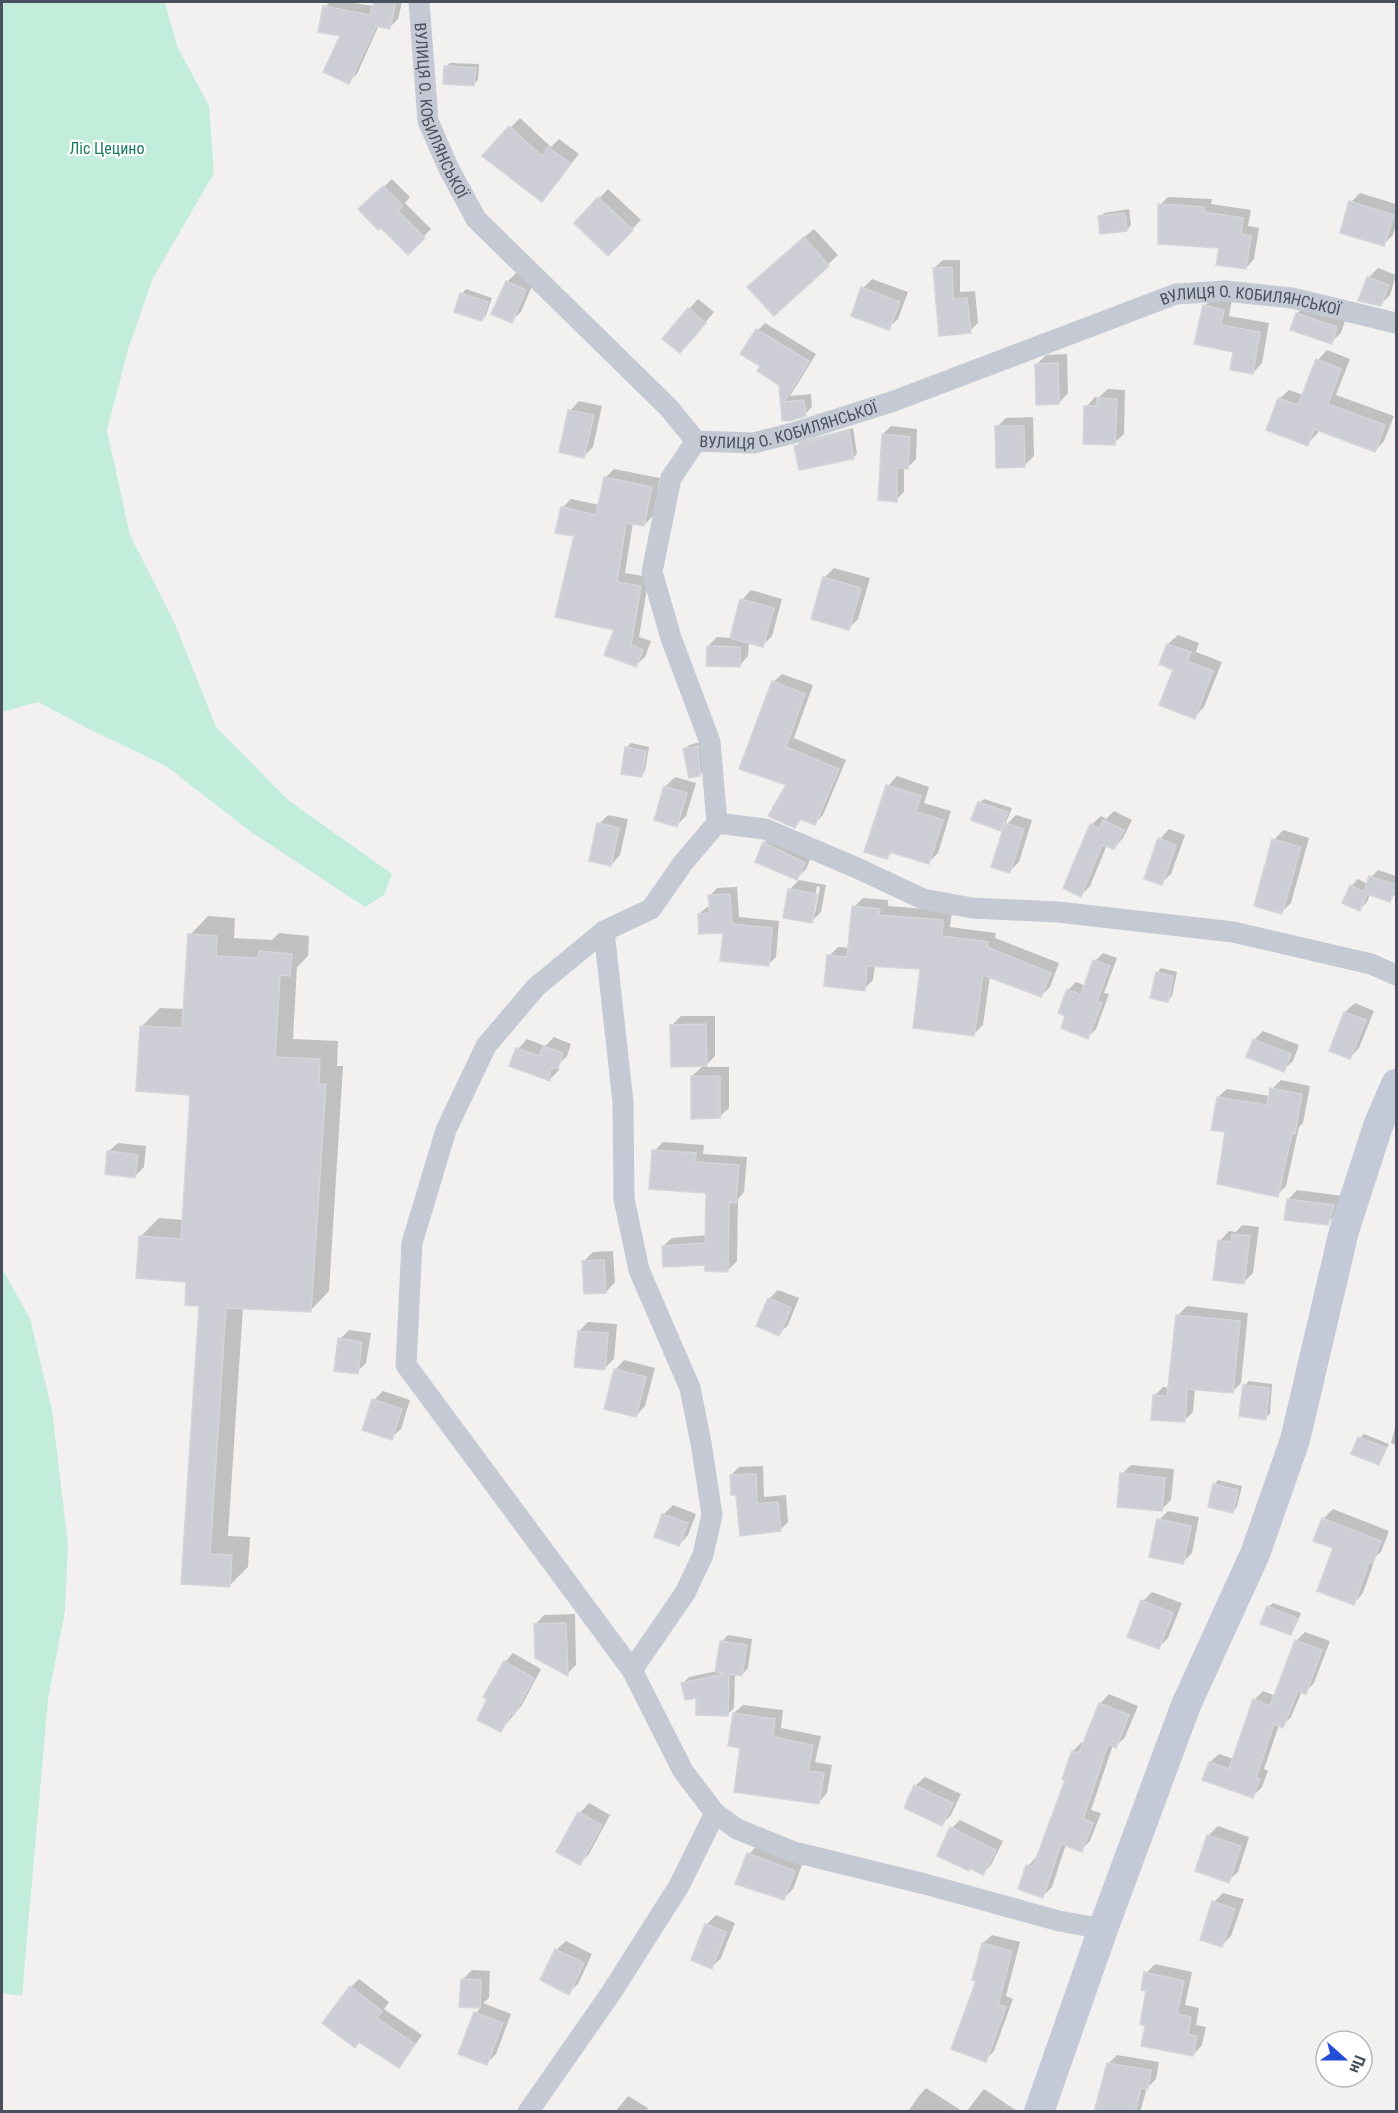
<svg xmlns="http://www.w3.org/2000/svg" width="1398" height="2113" font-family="'Roboto Condensed',sans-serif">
	<rect width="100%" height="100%" fill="#f2f1f0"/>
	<g fill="#c2eddb">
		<polygon points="2,2 165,2 177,46 209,106 214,173 152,280 127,353 107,431 130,535 175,624 216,727 288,800 392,874 384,895 365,907 251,832 166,766 87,728 38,702 2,712"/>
		<polygon points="2,1268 30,1319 52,1410 68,1544 65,1611 48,1699 22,1996 2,1993"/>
	</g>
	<g fill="#0003" fill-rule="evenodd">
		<polygon points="330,2 347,2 374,6 375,2 402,2 398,19 389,28 379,25 357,74 348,82 342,35 325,7"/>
		<polygon points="450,63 479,64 478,80 474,84 445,67"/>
		<polygon points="520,118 551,147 559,139 579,154 542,200 484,155"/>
		<polygon points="392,179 410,197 405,203 431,229 408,253 361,209"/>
		<polygon points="608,189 641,220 608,254 576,223"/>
		<polygon points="1360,193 1396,204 1396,225 1393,235 1384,244 1351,202"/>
		<polygon points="1168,197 1212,199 1211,204 1251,210 1248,226 1259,228 1254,259 1246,268 1220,246 1160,205"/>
		<polygon points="1129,209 1131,225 1127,230 1100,217 1104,213"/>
		<polygon points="814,229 838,255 774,314 758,277"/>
		<polygon points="943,260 960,260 960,292 975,291 978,323 970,331 934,268"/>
		<polygon points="1378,268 1396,275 1390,295 1380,305 1360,300 1369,277"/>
		<polygon points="516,273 534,281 521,312 511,321 507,282"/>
		<polygon points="872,279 908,292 898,319 888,328 863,288"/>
		<polygon points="466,289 492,298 486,315 482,320 462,294"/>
		<polygon points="1214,297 1232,300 1229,316 1269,323 1262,363 1253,373 1235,351 1204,306"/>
		<polygon points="698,299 714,312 689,342 689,309"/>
		<polygon points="1306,304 1346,318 1341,333 1331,342 1297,314"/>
		<polygon points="765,323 816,354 790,396 811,394 812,407 805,414 783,419 780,384 762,366 742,353 758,330"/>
		<polygon points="1327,350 1350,359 1336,395 1394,416 1384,441 1375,451 1319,430 1317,434 1307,444 1279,399 1289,390 1303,395 1318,360"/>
		<polygon points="1067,354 1068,393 1059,403 1036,365 1046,355"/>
		<polygon points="1108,389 1125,390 1124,434 1114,443 1086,407 1095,397 1099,397"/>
		<polygon points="579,401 602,406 593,447 584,456 570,411"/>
		<polygon points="1033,417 1034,456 1024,466 997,427 1006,418"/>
		<polygon points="891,426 917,429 916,459 908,467 904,467 904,492 896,500 883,434"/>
		<polygon points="853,428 857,454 853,458 796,446 800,442"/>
		<polygon points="614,469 660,478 653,516 644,525 633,522 625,573 649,577 639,637 651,641 645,657 636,665 616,629 576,535 562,508 571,499 600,505 605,478"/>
		<polygon points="834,568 870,578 858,619 849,628 824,578"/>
		<polygon points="751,590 782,599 772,636 763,645 749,642 748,656 739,666 708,646 717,637 732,638 742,600"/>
		<polygon points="1178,635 1199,643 1196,652 1222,662 1204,707 1195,717 1175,669 1161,663 1168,644"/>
		<polygon points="782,674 813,685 794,738 846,760 823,815 815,823 803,818 795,826 773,682"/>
		<polygon points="701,742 704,770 699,775 685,749 689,745"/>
		<polygon points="631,743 649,747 645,771 641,775 626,748"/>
		<polygon points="897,776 929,787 924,803 951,811 938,853 929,862 893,851 887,858 888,786"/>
		<polygon points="675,777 696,783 686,816 677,825 665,787"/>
		<polygon points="984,799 1012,808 1005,825 1001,829 979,803"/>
		<polygon points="1114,811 1132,820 1123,838 1114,848 1107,845 1090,886 1081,895 1091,825 1101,816 1106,819"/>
		<polygon points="608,815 628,819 620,855 611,865 599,824"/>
		<polygon points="1016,815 1032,820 1019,862 1010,871 1007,824"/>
		<polygon points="1169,829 1185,835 1171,874 1161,883 1160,839"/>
		<polygon points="1283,830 1309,838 1291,903 1282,912 1274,840"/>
		<polygon points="774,834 813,853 806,869 797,878 764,843"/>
		<polygon points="1378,870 1396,876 1396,893 1390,900 1370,894 1367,902 1360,909 1351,886 1358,879 1368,884 1371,877"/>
		<path d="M799,880L826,885L821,912L811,922L790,889ZM817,886L820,887L815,913H812Z"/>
		<polygon points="737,887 739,917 779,921 776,957 769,964 699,914 707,907 711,907 710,896 717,888"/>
		<polygon points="863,898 888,900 888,906 952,911 950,927 996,933 995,938 1059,963 1050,987 1041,996 990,976 983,1025 974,1034 921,968 875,965 873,980 864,989 829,956 838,947 850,948 854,907"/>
		<polygon points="208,916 235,918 234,938 272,940 279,933 309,936 308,956 297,967 293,1039 338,1041 337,1066 343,1066 329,1291 311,1310 243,1307 228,1536 250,1537 248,1567 229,1586 183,1583 201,1305 188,1281 141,1236 159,1218 184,1220 192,1093 141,1027 160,1008 185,1009 190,935"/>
		<polygon points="1103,953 1117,958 1104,993 1109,994 1096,1029 1088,1037 1068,990 1076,982 1086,986 1095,961"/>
		<polygon points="1161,968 1177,972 1172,996 1168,1000 1157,973"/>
		<polygon points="1355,1003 1374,1011 1359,1048 1350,1058 1331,1050 1345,1012"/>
		<polygon points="681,1016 715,1016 715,1056 704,1067 729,1067 729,1108 719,1117 692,1076 704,1065 672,1025"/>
		<polygon points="1263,1031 1299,1045 1293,1061 1283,1070 1254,1040"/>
		<polygon points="554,1037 571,1044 567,1056 559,1064 559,1070 550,1079 518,1049 527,1039 545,1046"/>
		<polygon points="1281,1080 1310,1086 1303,1123 1299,1127 1286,1186 1277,1195 1227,1131 1218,1097 1227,1089 1270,1096 1272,1089"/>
		<polygon points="663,1142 704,1145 703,1154 747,1157 744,1192 738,1199 737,1261 728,1270 663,1246 672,1238 707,1235 707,1192 654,1151"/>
		<polygon points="118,1143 146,1146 144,1167 135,1176 108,1152"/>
		<polygon points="1297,1190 1343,1196 1337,1214 1327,1223 1288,1200"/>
		<polygon points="1242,1225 1259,1227 1253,1273 1244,1282 1220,1241 1229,1231 1236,1232"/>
		<polygon points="613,1251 615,1282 606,1292 583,1262 593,1252"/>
		<polygon points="778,1290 799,1298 788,1325 779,1334 769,1299"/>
		<polygon points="1187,1306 1248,1313 1241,1383 1232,1392 1195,1388 1193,1412 1184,1421 1154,1396 1163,1387 1170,1388 1178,1315"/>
		<polygon points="588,1322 617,1324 614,1359 604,1369 579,1331"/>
		<polygon points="349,1330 371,1333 366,1363 357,1372 340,1339"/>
		<polygon points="624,1360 655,1368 645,1406 636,1416 615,1370"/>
		<polygon points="1249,1381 1272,1384 1270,1414 1265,1418 1244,1386"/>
		<polygon points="383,1391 410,1400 401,1429 391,1438 374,1400"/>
		<polygon points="1396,1424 1396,1445 1391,1443"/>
		<polygon points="1364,1434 1389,1444 1382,1459 1378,1463 1360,1438"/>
		<polygon points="1131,1465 1174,1469 1171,1500 1162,1509 1122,1474"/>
		<polygon points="763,1466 764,1497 786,1495 788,1522 780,1530 737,1493 731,1475 739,1467"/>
		<polygon points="1218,1480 1242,1486 1237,1507 1233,1511 1214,1485"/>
		<polygon points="673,1505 696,1514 688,1535 679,1545 656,1536 664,1514"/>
		<polygon points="1333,1509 1389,1531 1381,1552 1376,1556 1363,1593 1354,1603 1323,1519"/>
		<polygon points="1168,1511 1199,1517 1192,1553 1182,1563 1159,1520"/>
		<polygon points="1152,1592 1182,1603 1168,1638 1159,1647 1143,1601"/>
		<polygon points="1273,1603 1301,1613 1294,1629 1290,1634 1268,1607"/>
		<polygon points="575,1614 576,1665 567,1674 535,1625 544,1615"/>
		<polygon points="1305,1632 1330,1641 1314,1683 1305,1692 1302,1691 1291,1717 1282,1726 1279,1725 1264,1769 1268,1771 1262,1787 1253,1796 1210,1762 1219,1754 1234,1759 1254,1700 1263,1691 1276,1696 1296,1641"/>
		<polygon points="728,1635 752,1639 748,1668 742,1675 735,1674 734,1708 727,1715 683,1683 689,1677 717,1671 721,1642"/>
		<polygon points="513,1653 541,1669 522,1705 501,1730 489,1699 505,1662"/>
		<polygon points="1109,1694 1138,1706 1125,1737 1116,1746 1113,1745 1091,1810 1101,1813 1090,1841 1081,1850 1066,1844 1052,1887 1043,1896 1028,1866 1037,1856 1067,1779 1073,1751 1082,1742 1085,1743 1100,1704"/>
		<polygon points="743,1705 783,1710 781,1728 821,1736 815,1762 832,1765 827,1793 819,1802 741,1747 734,1713"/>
		<polygon points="925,1777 961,1794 951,1815 942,1824 915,1786"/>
		<polygon points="589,1803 610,1815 589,1854 580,1863 558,1851 580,1813"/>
		<polygon points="960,1820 1003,1841 991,1865 983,1873 952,1828"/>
		<polygon points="1218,1826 1249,1837 1238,1872 1228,1881 1208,1836"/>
		<polygon points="758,1845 803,1862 793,1889 784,1898 749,1854"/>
		<polygon points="1223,1893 1244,1899 1231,1936 1222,1945 1214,1902"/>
		<polygon points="716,1915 735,1923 721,1958 712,1967 706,1925"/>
		<polygon points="992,1935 1020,1942 1006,1996 1013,1999 994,2051 985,2060 978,1980 983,1943"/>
		<polygon points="566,1941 592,1954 578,1984 568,1993 556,1950"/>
		<polygon points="1155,1964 1192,1972 1185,2005 1199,2008 1196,2025 1206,2027 1202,2045 1193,2055 1147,2024 1146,1973"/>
		<polygon points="472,1970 490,1971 489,1998 483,2003 511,2014 496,2054 487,2063 476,2013 481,2007 461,2006 462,1980"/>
		<polygon points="359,1979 389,2002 384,2009 422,2035 406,2058 398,2066 351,1987"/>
		<polygon points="1117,2055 1159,2062 1156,2079 1147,2088 1140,2112 1096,2112 1108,2064"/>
		<polygon points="926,2088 959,2109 958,2112 908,2112 918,2097"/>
		<polygon points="984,2089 1017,2111 1017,2112 966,2112"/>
		<polygon points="628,2096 648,2108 646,2112 615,2112"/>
	</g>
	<g fill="#cdced5" stroke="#d4d5db" stroke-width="1.5">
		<polygon points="374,2 396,2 390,29 376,26 349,84 323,72 340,36 318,32 323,6 370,15"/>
		<polygon points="444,66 476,68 474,86 443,84"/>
		<polygon points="509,126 542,156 548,147 571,164 542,202 482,156"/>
		<polygon points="383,186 403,206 398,211 425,238 408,255 381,228 378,230 358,209"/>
		<polygon points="598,197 633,230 608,256 574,223"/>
		<polygon points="1349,201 1394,215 1384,246 1340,233"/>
		<polygon points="1158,204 1204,207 1204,212 1243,218 1241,234 1251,236 1246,269 1216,265 1219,248 1158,244"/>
		<polygon points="1125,213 1127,231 1100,234 1098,216"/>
		<polygon points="804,237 829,266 774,316 747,287"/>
		<polygon points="952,267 953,299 967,298 971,333 939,336 933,268"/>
		<polygon points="1367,277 1389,285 1381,306 1358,301"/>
		<polygon points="506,281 526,290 512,323 491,314"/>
		<polygon points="861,287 900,302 889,330 851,316"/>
		<polygon points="460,293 488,302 482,321 454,312"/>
		<polygon points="1203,305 1224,310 1221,325 1260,332 1253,374 1230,370 1233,352 1194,344"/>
		<polygon points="688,308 706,323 680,353 662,339"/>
		<polygon points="1296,313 1337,327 1332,344 1290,330"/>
		<polygon points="756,329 809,361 784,402 804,400 806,416 789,421 782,420 779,385 757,371 760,366 740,354"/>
		<polygon points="1316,359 1341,369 1328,404 1385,425 1375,452 1314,429 1308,446 1266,430 1278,398 1298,405"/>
		<polygon points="1058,363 1059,404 1036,405 1035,364"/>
		<polygon points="1097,398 1117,399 1115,445 1083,444 1084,406 1096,406"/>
		<polygon points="568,410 594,415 584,458 559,452"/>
		<polygon points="995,426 1024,426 1025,467 996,468"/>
		<polygon points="849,431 854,459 799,470 794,446 833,434"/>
		<polygon points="882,434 910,437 908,469 897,468 897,502 878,500"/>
		<polygon points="604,477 652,487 644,526 626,523 617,582 641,586 631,645 643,650 636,667 604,655 614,630 555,617 574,536 555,533 561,507 596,515"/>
		<polygon points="823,577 861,588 849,630 811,619"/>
		<polygon points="740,599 774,608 763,647 730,638"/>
		<polygon points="1167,644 1191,652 1187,661 1213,671 1195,719 1159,705 1173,670 1159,664"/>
		<polygon points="707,646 740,647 740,667 706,666"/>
		<polygon points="772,681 805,694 786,747 839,769 815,825 800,819 795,828 768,816 786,785 739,769"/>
		<polygon points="698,746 700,776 689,778 683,749"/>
		<polygon points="625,747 646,751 642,777 621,774"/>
		<polygon points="886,785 921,796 916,812 943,820 929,864 890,852 887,859 864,852"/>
		<polygon points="664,786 687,793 677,827 654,820"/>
		<polygon points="978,802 1008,812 1001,831 971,820"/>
		<polygon points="1103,820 1124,830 1114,849 1102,845 1081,897 1063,888 1090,824 1099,829"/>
		<polygon points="597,823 619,828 611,866 589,861"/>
		<polygon points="1005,823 1024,829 1010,873 991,867"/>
		<polygon points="1158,838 1176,845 1162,885 1144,879"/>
		<polygon points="1272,839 1301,847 1282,914 1254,906"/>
		<polygon points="763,842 805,863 797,880 755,862"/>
		<polygon points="1369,876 1396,885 1390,902 1367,894 1360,911 1342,903 1350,885 1364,892"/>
		<polygon points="788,889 817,894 812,923 783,918"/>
		<polygon points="730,894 732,924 772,928 769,966 720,961 723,933 699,934 698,914 710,913 708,895"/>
		<polygon points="852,906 880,909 879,915 943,920 942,936 988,942 987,947 1051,973 1041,997 983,975 974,1036 913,1028 920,969 867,966 865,991 824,986 827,955 847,957"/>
		<polygon points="188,934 217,936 216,956 258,958 259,951 292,954 290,976 280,975 275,1057 320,1059 319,1084 326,1084 311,1312 226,1308 210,1554 232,1555 230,1587 181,1584 199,1306 185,1305 186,1282 136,1278 139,1236 181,1239 190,1095 136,1091 140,1026 182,1028"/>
		<polygon points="1093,960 1110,966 1097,1001 1102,1003 1088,1039 1061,1028 1065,1016 1058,1013 1067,989 1081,995"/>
		<polygon points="1156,972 1173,976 1168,1002 1150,998"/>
		<polygon points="1344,1012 1366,1020 1350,1059 1329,1051"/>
		<polygon points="706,1024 707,1066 671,1067 670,1025"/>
		<polygon points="1253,1039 1291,1054 1284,1072 1246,1057"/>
		<polygon points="543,1046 563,1053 558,1068 550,1068 550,1081 509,1066 516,1048 539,1056"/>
		<polygon points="691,1076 720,1076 720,1118 691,1119"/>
		<polygon points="1270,1088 1302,1094 1295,1134 1292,1133 1278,1197 1217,1184 1225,1132 1211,1130 1217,1097 1267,1105"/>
		<polygon points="652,1150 696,1153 695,1162 739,1165 736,1203 729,1202 728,1272 705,1271 705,1265 663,1267 662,1246 705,1243 706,1193 649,1189"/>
		<polygon points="107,1151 138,1155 135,1178 105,1174"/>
		<polygon points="1287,1199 1334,1205 1328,1225 1284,1220"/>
		<polygon points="1232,1234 1250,1236 1244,1284 1213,1280 1218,1240 1231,1242"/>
		<polygon points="604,1260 606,1293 584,1294 582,1261"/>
		<polygon points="768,1298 791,1308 779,1336 756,1326"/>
		<polygon points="1176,1315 1240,1321 1233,1393 1187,1389 1185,1422 1151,1420 1153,1395 1167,1396"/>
		<polygon points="578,1331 608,1333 605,1370 574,1367"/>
		<polygon points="338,1338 362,1342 358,1374 334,1371"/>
		<polygon points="614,1369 646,1377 636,1417 604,1409"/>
		<polygon points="1243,1385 1269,1388 1266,1420 1239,1416"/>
		<polygon points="372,1399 402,1409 392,1440 362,1430"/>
		<polygon points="1358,1437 1386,1448 1379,1465 1351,1454"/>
		<polygon points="1120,1473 1165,1478 1162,1511 1117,1507"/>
		<polygon points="756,1474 757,1504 778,1502 781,1531 740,1536 736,1495 731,1495 730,1475"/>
		<polygon points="1213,1484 1238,1490 1233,1513 1208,1507"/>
		<polygon points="662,1514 688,1523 679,1546 654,1537"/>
		<polygon points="1322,1518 1381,1541 1372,1563 1369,1562 1354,1605 1317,1591 1333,1548 1313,1541"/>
		<polygon points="1157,1519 1191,1526 1183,1564 1149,1557"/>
		<polygon points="1141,1600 1173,1613 1159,1649 1127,1637"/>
		<polygon points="1267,1606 1297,1618 1291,1635 1260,1624"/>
		<polygon points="566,1623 568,1676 535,1658 534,1624"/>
		<polygon points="1295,1640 1322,1650 1306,1694 1298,1691 1283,1728 1274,1724 1256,1778 1260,1779 1253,1798 1202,1780 1209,1762 1229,1769 1253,1699 1270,1706"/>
		<polygon points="720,1641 747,1645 742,1676 729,1674 728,1716 696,1715 696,1698 685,1700 681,1683 725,1674 715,1672"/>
		<polygon points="504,1661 534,1678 514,1715 511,1713 501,1732 477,1720 487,1699 483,1697"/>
		<polygon points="1099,1703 1129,1715 1116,1748 1108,1744 1083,1819 1093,1823 1082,1852 1061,1844 1043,1898 1018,1889 1026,1865 1033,1867 1065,1780 1062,1779 1072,1751 1079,1753"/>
		<polygon points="733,1713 775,1719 773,1737 813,1745 808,1771 824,1773 819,1804 734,1792 740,1748 728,1746"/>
		<polygon points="914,1785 953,1803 942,1826 904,1808"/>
		<polygon points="578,1812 602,1825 580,1865 556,1852"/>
		<polygon points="950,1827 996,1850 983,1875 970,1868 969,1871 937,1856"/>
		<polygon points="1207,1835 1241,1846 1229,1883 1195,1871"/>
		<polygon points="747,1853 795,1871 784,1900 735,1884"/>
		<polygon points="1212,1901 1235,1909 1222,1947 1200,1940"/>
		<polygon points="705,1924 726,1932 712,1969 691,1960"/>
		<polygon points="982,1943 1012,1951 998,2005 1006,2007 986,2062 951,2049 976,1981 972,1980"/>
		<polygon points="555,1949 584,1963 569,1995 540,1980"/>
		<polygon points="1144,1972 1184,1981 1177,2014 1191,2017 1188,2034 1197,2036 1193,2056 1141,2046 1145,2026 1140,2024 1146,1991 1141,1990"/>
		<polygon points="461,1979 481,1980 480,2008 459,2007"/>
		<polygon points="350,1986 382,2011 377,2018 415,2044 399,2068 359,2042 355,2048 322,2023"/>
		<polygon points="474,2012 503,2023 487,2065 458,2054"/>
		<polygon points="1107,2063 1151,2070 1148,2089 1141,2088 1135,2112 1094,2112"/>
	</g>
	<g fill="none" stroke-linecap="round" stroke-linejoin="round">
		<g stroke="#c5c9d4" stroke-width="21">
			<path id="s1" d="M419,2L428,121L449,169L476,219L668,407L696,441L754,443L793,433L894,401L1176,294L1225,291L1292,298L1396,323"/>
			<polyline points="696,441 671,478 652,572 671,638 710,742 717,823 683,863 651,909 604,931 536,987 486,1046 446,1130 412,1243 406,1365 632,1670 683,1771 715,1813 737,1829 794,1852 925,1884 1059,1921 1103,1929"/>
			<polyline points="717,823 765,829 857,868 923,899 972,908 1058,912 1233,932 1371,964 1396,975"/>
			<polyline points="604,931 623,1102 624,1199 639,1270 690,1388 701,1443 712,1515 703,1555 685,1593 632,1670"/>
			<polyline points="528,2112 611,1993 679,1886 715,1813"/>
		</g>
		<polyline stroke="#c4c9d8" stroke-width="30" points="1039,2112 1103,1929 1186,1705 1255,1554 1295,1440 1344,1231 1378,1126 1396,1084"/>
	</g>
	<g text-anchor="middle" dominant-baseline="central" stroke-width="4.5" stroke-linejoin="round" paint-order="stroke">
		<g font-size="16" fill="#494f5d" stroke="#fff">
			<text stroke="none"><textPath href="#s1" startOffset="112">ВУЛИЦЯ О. КОБИЛЯНСЬКОЇ</textPath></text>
			<text stroke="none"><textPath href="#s1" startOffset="1122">ВУЛИЦЯ О. КОБИЛЯНСЬКОЇ</textPath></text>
			<text stroke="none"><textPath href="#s1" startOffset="636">ВУЛИЦЯ О. КОБИЛЯНСЬКОЇ</textPath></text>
		</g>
		<g font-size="16" fill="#1d7b5f" stroke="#fff">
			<text x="107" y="148">Ліс Цецино</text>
		</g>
	</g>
	<rect width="1398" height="2113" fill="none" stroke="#494f5d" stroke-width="6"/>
	<g transform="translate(1344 2059) rotate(111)"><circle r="28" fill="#ffffff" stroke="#b6b9be" stroke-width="1.5"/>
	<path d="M0-4.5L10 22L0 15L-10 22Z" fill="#234dd9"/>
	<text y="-9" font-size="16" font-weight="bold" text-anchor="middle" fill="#494f5d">Пн</text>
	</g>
</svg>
